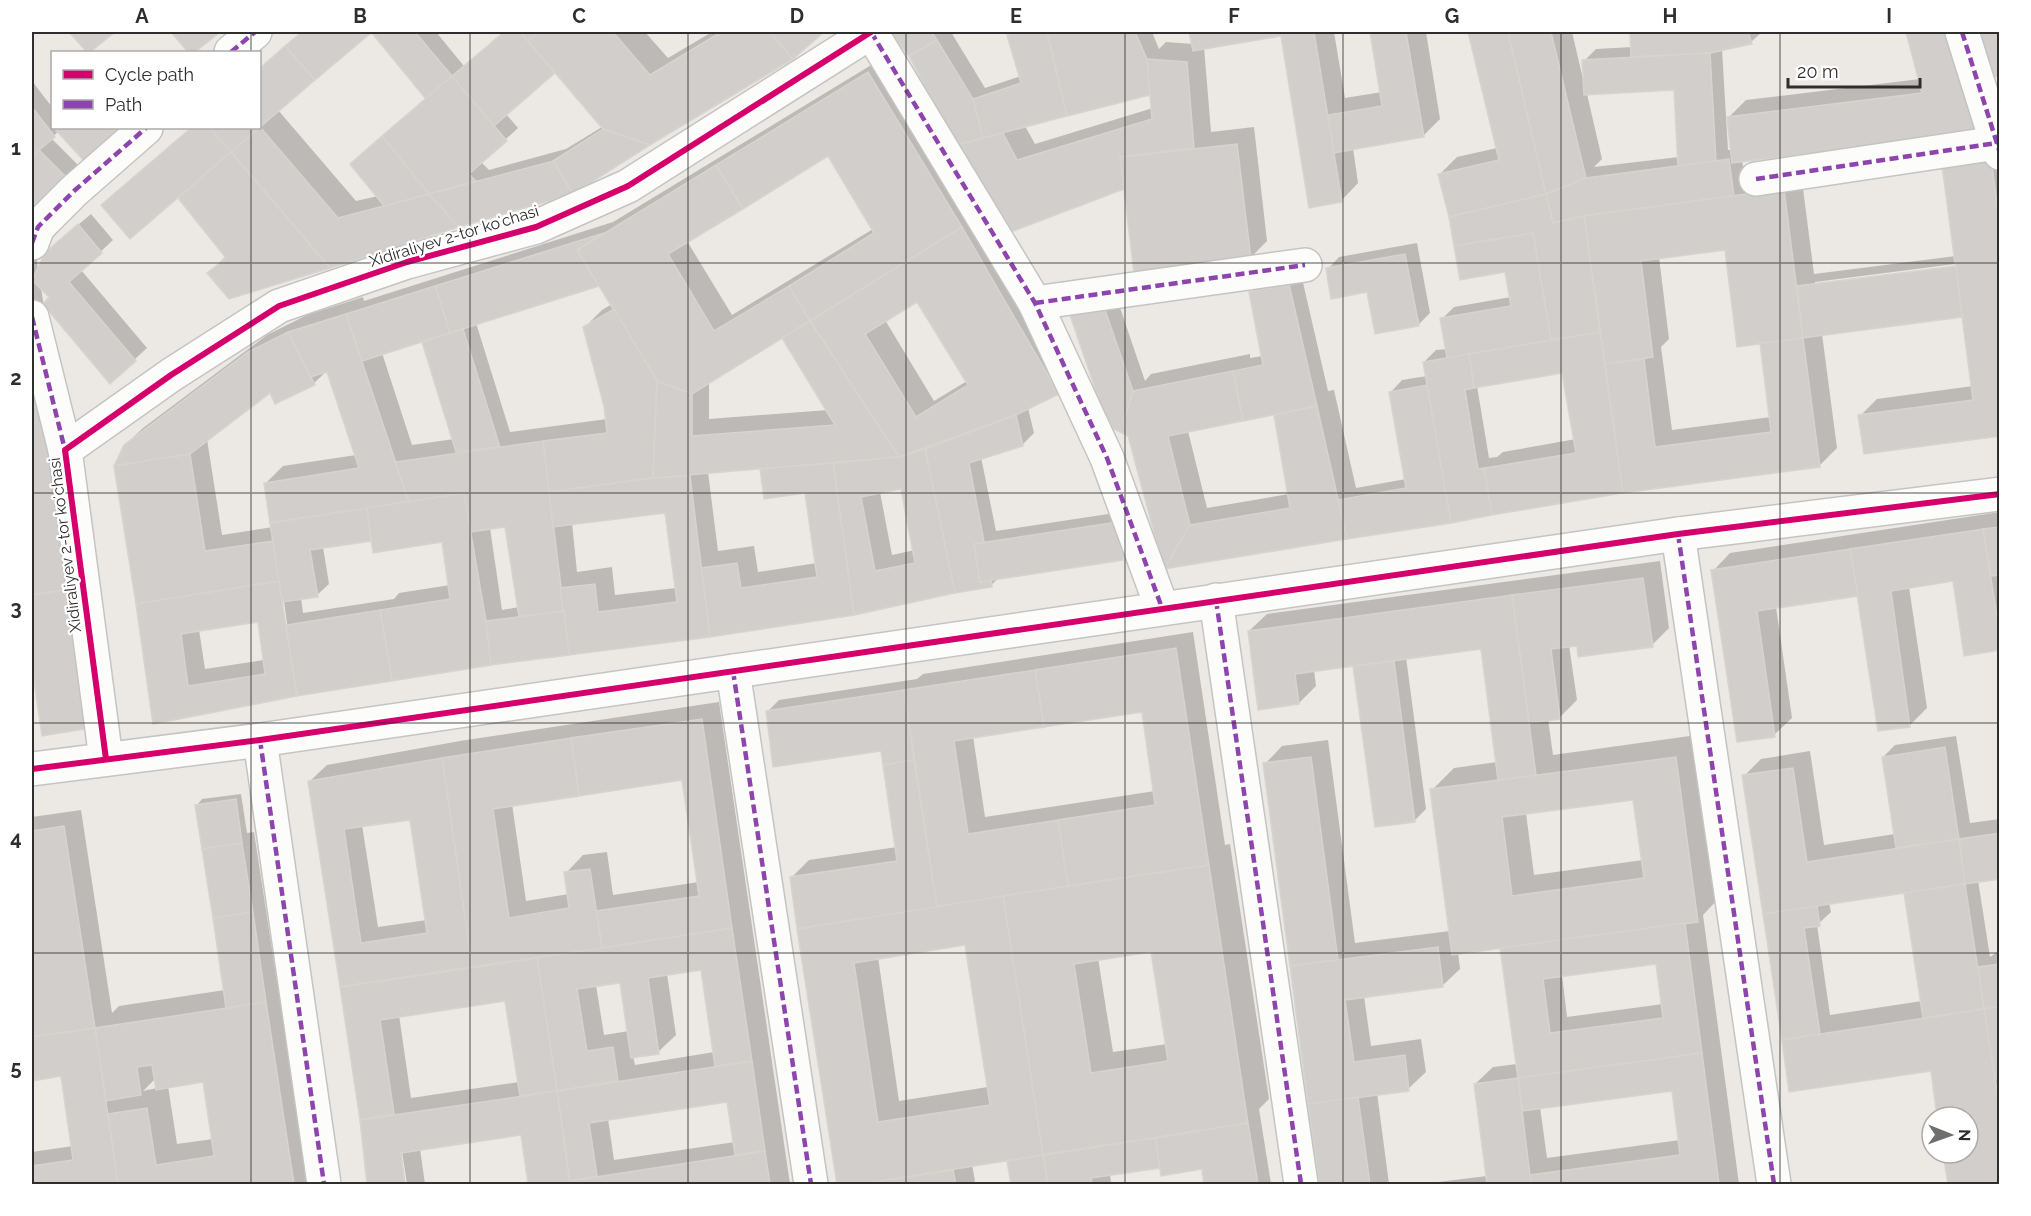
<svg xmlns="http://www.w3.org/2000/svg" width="2031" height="1216" font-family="Raleway,sans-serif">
	<rect width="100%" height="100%" fill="#ece8e4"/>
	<g fill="#0003" fill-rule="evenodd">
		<polygon points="71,32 112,32 88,52"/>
		<polygon points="173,32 218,32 193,52 190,52"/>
		<path d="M302,32H369L278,110L356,201L378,196L427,98L372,32H436L464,66L504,32H645L668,58L712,32H822L792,58L649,144L209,273L226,256L183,191L115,194L191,128H260V69ZM555,71L602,127L566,149L489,170L481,162L518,128L506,114Z"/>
		<path d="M891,32H941L942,33L951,32L985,88L1021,76L1008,36L1013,32H1152L1159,49L1166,42L1193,44L1191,32H1334L1345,98L1382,92L1372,32H1426L1440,119L1423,136L1353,148L1358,183L1341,201L1282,34L1204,47L1211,132L1254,127L1267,241L1250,258L1126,187L1003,233L910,55ZM1151,93L1153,108L1035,144L1025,126Z"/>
		<path d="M1470,32H1572L1583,79L1584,61L1596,49L1632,47L1631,32H1762L1751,42L1722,49L1728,150H1732L1729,117L1746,100L1920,79L1908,32H2000V75L1742,160L1745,180L1801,173L1814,274L1956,256L2000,143V435L1860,416L1877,399L1973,386L1963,315L1822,334L1837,448L1819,466L1623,491L1165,568L1129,435L1110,425L1071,312L1114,290L1145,381L1151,374L1250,354V358L1263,356L1251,293L1263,281L1301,274L1328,391L1334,390L1356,488L1406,479L1391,392L1402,380L1427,376L1424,362L1436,350L1447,349L1442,319L1454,307L1511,297L1507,270L1455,245L1440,174L1457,157L1497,148ZM1675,89L1679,157L1594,167L1602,159L1587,94ZM1726,248L1761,342L1771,417L1672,430L1661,347L1669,339L1659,257ZM1963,263V266L1815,285V282ZM1564,371L1576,439L1503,452L1497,457L1489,458L1477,386ZM1279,412L1276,415L1289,494L1207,508L1188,431Z"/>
		<path d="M886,56L1075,376L1058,393L1028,408L1034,433L1022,445L981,457L996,531L1128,511L1134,547L1122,558L1000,577L991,585L296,695L154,723L125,445L143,428L267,335L307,315L363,297L364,301L613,222ZM829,154L873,229L732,315L687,241ZM600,284L612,304L602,310L585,327L605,405L607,419L510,432L476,323ZM918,300L967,381L934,401L885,320ZM783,336L828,410L709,419V382ZM423,340L454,439L412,445L382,353ZM328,370L356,455L283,466L265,484L273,527L222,535L207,439L270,391L314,383ZM762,467L765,497L807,491L817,563L758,572L754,546L718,551L708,472ZM903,488L915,550L892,555L880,492ZM666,511L676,588L615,595L612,567L577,572L572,523ZM506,526L519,607L502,610L490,528ZM372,537L443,541L450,585L399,593L394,599L303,613L301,598L317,595L329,584L323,547L371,539ZM281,601H284L288,631L285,632ZM259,621L264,660L205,669L199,630Z"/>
		<polygon points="32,81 52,107 52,128 122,128 86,161 59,131 51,138 82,169 32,218"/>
		<polygon points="91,214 113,240 81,270 147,348 110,382 51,297 41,288 109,710 44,734 32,657 32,226 38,269 59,241"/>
		<polygon points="1417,243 1430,313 1418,325 1369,290 1328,269 1339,257"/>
		<polygon points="2000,512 2000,649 1954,580 1909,587 1927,708 1910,725 1859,594 1776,607 1792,718 1774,735 1713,571 1730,553"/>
		<path d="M1660,561L1669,628L1652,645H1569L1577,700L1559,718L1548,719L1553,755L1697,735L1719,898L1703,915L1739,1184H1422L1487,1176L1475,1084L1493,1067L1517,1064L1505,946L1458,952L1460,969L1442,986L1364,996L1371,1046L1421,1039L1426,1072L1408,1089L1377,1093L1389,1184H1320L1265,764L1282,746L1328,740L1355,943L1450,931L1432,790L1454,768L1497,762L1482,647L1406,657L1426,809L1415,820L1358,664L1314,670L1316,686L1299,703L1249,631L1267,614ZM1635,798L1643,860L1534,875L1526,813ZM1657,962L1663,1004L1567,1017L1562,975ZM1673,1089L1680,1140L1547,1158L1540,1107Z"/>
		<path d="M1193,632L1225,845L1230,844L1269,1099L1259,1109L1271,1184H1206L1203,1167H1161L1110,1174L1111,1184H1012L1009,1162L1011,1159L972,1165L975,1181L972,1184H838L791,878L809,860L897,847L883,749L767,712L779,700L917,679L923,674ZM1143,710L1155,791L985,817L973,736ZM966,943L988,1087L899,1101L878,957ZM1153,950L1167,1044L1113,1052L1098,958Z"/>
		<path d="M719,702L790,1184H530L522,1133L420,1149L425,1184H407L401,1145L398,1146L404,1184H369L361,1120L309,782L327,765L460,741ZM684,779L699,882L613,895L607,852L583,855L566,873L569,894L526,901L512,804ZM412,818L427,920L378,927L362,825ZM702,969L714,1052L635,1065L633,1056L658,1052L676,1035L667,974ZM621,981L629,1031L604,1035L596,985ZM507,999L519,1082L411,1098L399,1015ZM728,1100L735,1142L614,1160L608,1119Z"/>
		<path d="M1956,736L1970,823L2000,819V877L1978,880L1990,957L2000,950V1184H1949L1944,1153H1968V1117H1939L1932,1070L1791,1090L1744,776L1761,759L1810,751L1824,845L1895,834L1883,757L1895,745ZM1905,891L1922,1001L1830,1015L1817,925L1831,912L1829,903Z"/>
		<path d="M241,794L247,833L254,832L277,982L288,981L319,1184H32V1152L73,1146L62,1075L32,1079V817L81,810L112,1013L119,1006L225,990L197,805L202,799ZM156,1078L157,1088L143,1091ZM204,1081L213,1139L177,1144L168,1086Z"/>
	</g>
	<g fill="#d1cecb" stroke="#d7d4d0" stroke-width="1.5" fill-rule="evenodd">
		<polygon points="69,32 115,32 90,52 87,52"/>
		<polygon points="171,32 220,32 195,52 188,52"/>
		<polygon points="302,32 372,32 315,80 285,46"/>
		<polygon points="371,32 415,32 452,76 426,99"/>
		<polygon points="504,32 520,32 555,73 494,126 452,76"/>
		<polygon points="520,32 540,32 528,41"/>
		<polygon points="540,32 613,32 650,75 721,32 770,32 793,59 650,145 603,129 528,41"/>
		<polygon points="770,32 824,32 793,59"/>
		<polygon points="890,32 932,32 937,40 909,56"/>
		<polygon points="1019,32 1047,32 1067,116 983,138 973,99 1021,83 1007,35"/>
		<polygon points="1047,32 1135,32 1147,59 1150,95 1067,116"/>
		<polygon points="1189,32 1314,32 1342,202 1309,208 1281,36 1193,51"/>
		<polygon points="1370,32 1406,32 1424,137 1334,153 1328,115 1382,106"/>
		<polygon points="1468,32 1508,32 1546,194 1449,217 1438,174 1499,160"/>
		<polygon points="1508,32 1551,32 1586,178 1546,194"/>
		<polygon points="1630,32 1748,32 1752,44 1710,53 1631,57"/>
		<polygon points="1906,32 1953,32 1978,133 1732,163 1727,117 1922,93"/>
		<polygon points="1970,32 2000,32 2000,76 1984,78"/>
		<polygon points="937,40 973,99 983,138 956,145 909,56"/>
		<polygon points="285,46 315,80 231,152 210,128 260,128 260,68"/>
		<polygon points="1710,53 1716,161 1678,166 1674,90 1584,95 1582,60"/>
		<polygon points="1147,59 1187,62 1194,148 1120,157 1124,189 1003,235 956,145 1003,133 1017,160 1152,119"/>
		<polygon points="868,72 962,227 810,321 789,286 874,233 828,156 743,209 716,165"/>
		<polygon points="452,76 507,141 469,174 476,181 429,194 382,136"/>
		<polygon points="32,107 55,137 32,156"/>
		<polygon points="260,127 338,218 429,194 459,227 330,268 231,152"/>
		<polygon points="54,128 124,128 86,163"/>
		<polygon points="191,128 210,128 231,152 130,239 101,205"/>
		<polygon points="603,129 650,145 573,194 553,161"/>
		<polygon points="382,136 429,194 384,206 350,164"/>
		<polygon points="1237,144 1251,259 1134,273 1120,157"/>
		<polygon points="39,150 71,182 32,220 32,156"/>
		<polygon points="231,152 330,268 229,299 207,273 226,258 178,198"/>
		<polygon points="1991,158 2000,228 2000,436 1864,454 1858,415 1973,400 1942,165"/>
		<polygon points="1729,159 1734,196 1584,216 1553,223 1546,194 1586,178"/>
		<polygon points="553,161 573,194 459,227 429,194"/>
		<polygon points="716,165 743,209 668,254 714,331 789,286 810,321 692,394 657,381 577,250"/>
		<polygon points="1784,189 1803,338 1737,347 1725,250 1641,261 1653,357 1605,364 1584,216"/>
		<polygon points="1546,194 1553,223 1584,216 1600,332 1551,340 1533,233 1454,246 1449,217"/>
		<polygon points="78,224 102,253 69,282 136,361 110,384 43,304 49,297 32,280 45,253"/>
		<path d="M962,227L1059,394L1016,415L899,457L810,321ZM917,302L968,385L916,417L865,334Z"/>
		<polygon points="604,233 577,250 599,286 450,333 435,286"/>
		<polygon points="1533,233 1551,340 1447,358 1440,318 1511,306 1505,272 1460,280 1454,246"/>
		<polygon points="1405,254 1419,326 1375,334 1367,292 1331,299 1326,268"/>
		<polygon points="1956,266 1962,317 1803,338 1797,286"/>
		<polygon points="1289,284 1317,406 1243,421 1233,371 1263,365 1249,292"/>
		<polygon points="435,286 450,333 362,361 346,314"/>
		<polygon points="1102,301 1133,391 1124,421 1128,436 1108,426 1069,312"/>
		<polygon points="614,309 657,381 653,478 549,492 543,441 607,433 604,406 583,327"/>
		<polygon points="346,314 409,502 270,523 264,483 359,468 327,372 310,377 288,332"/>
		<polygon points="810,321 899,457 653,478 657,381 692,394 692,436 835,425 782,338"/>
		<polygon points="463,329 500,447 456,452 422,342"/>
		<polygon points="288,332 315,385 275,404 270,393 190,454 114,466 124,445 248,352"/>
		<polygon points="1600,332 1623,493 1492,515 1484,468 1576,453 1562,373 1474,388 1469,354"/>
		<polygon points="1803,338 1820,467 1623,493 1605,364 1644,359 1655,447 1771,432 1760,343"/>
		<polygon points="1469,354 1474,388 1465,390 1478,469 1484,468 1492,515 1451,523 1423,362"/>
		<polygon points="1233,371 1243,421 1168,436 1190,525 1164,569 1124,421 1133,391"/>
		<polygon points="38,379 71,589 32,595 32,380"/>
		<polygon points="1427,385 1451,523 1347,539 1338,500 1406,488 1389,392"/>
		<polygon points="1317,406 1347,539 1164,569 1190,525 1290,508 1274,415"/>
		<polygon points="1016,415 1023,446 969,463 984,542 974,544 980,582 991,580 992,587 955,593 925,449"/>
		<polygon points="543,441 564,611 519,617 505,527 471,532 464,493 409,502 395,462"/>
		<path d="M925,449L955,593L854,615L833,463L899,457ZM901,489L915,563L875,571L861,497Z"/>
		<polygon points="190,454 205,551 273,541 279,581 136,604 114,466"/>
		<polygon points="833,463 854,615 710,637 701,568 737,563 741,588 817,577 805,493 764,499 760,469"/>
		<polygon points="690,476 710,637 569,655 560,588 595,584 598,612 677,602 665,513 553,527 549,492 653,478"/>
		<polygon points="464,493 486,621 491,665 392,681 380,610 450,599 442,542 373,553 367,508"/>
		<polygon points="367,508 371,541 310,550 318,597 282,602 270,523"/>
		<polygon points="1117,522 1123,560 980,582 974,544"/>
		<polygon points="2000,527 2000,575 1991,576 1983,529"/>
		<polygon points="1983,529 2000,635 2000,650 1964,656 1953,581 1891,591 1910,727 1878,731 1850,549"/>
		<polygon points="1850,549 1858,596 1757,611 1775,737 1737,742 1711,570"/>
		<polygon points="1643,578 1653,647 1578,657 1577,646 1551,649 1560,719 1529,723 1512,595"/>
		<path d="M279,581L297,696L153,724L136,604ZM258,622L265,674L188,686L181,634Z"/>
		<polygon points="71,589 92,728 42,736 32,666 32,595"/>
		<polygon points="1512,595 1536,775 1498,780 1481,649 1295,674 1299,704 1258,710 1248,631"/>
		<polygon points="380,610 392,681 297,696 286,625"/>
		<polygon points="564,611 569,655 491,665 486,621"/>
		<polygon points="1176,648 1209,865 1068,886 1058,820 1155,805 1142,712 1044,727 1035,670"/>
		<polygon points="1394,661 1415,822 1375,827 1353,666"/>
		<polygon points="1035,670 1044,727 954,741 968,834 1058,820 1068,886 937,907 904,690"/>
		<polygon points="904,690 914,760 883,765 881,751 773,767 766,711"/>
		<polygon points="702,719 732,928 602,948 596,911 699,896 682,780 579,796 571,738"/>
		<polygon points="571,738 579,796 493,809 509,918 569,908 564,872 590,869 602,948 472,967 442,758"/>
		<polygon points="1945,747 1959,839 1896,848 1882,757"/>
		<polygon points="1311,757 1338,960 1290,966 1263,763"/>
		<path d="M1676,757L1698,922L1452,955L1430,789ZM1633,800L1644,878L1512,896L1502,817Z"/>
		<path d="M442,758L472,967L340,987L308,781ZM410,820L427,933L361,943L344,829Z"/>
		<polygon points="914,760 937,907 797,929 790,877 897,861 883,765"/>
		<polygon points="1793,768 1807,862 1959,839 1965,884 1763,914 1742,775"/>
		<polygon points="236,799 242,843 202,849 195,805"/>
		<polygon points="64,826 95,1028 32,1037 32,831"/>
		<polygon points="2000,833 2000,879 1965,884 1959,839"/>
		<polygon points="242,843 253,912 213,918 202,849"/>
		<path d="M1209,865L1248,1123L1043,1155L1003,896ZM1151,952L1168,1061L1091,1073L1074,964Z"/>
		<polygon points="1965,884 1984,1009 1923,1018 1904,893"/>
		<path d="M1003,896L1043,1155L861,1184H837L797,929ZM965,945L990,1105L878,1122L854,963Z"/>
		<polygon points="1817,906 1820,926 1804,928 1820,1034 1782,1040 1763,914"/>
		<polygon points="253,912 266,1002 226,1008 213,918"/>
		<path d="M1685,923L1702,1053L1518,1078L1500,948ZM1656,964L1663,1018L1550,1033L1543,979Z"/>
		<polygon points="732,928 752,1061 715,1066 701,970 648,978 659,1054 631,1058 620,983 577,989 587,1051 613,1047 618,1081 557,1091 537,958"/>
		<polygon points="1438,947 1443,987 1345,1000 1354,1062 1405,1055 1409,1091 1308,1104 1290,966"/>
		<polygon points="537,958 557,1091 520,1096 505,1001 380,1020 394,1114 360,1120 340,987"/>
		<polygon points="2000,964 2000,1007 1984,1009 1978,967"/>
		<polygon points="266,1002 294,1184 118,1184 108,1114 147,1108 156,1165 214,1156 203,1082 156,1090 152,1065 137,1067 141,1095 106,1101 95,1028"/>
		<polygon points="2000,1007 2000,1078 1995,1079 1984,1009"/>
		<polygon points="1984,1009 2000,1110 2000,1184 1948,1184 1943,1153 1968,1153 1968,1117 1937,1117 1931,1071 1789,1092 1782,1040"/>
		<polygon points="95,1028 118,1184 32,1184 32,1166 73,1160 61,1076 32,1081 32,1037"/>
		<polygon points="1702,1053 1719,1184 1531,1184 1530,1175 1680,1155 1672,1091 1522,1111 1518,1078"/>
		<polygon points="752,1061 765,1151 735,1155 727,1102 589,1123 597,1176 570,1181 557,1091"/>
		<polygon points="1518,1078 1531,1184 1487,1184 1474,1084"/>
		<polygon points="557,1091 570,1184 528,1184 521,1135 401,1153 405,1184 367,1184 360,1120"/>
		<polygon points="1358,1097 1370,1184 1319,1184 1308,1104"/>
		<polygon points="1248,1123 1258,1184 1204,1184 1202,1169 1161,1176 1155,1138"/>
		<polygon points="1155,1138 1160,1168 1091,1178 1092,1184 1048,1184 1043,1155"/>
		<polygon points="765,1151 770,1184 570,1184 570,1181"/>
		<polygon points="1043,1155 1048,1184 1011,1184 1007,1161"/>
		<polygon points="953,1170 956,1184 861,1184"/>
	</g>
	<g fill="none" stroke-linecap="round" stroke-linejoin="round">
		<g stroke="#c5c4c5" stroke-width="36">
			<g id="minor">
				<polyline points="871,32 1035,303 1107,458 1162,608"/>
				<polyline points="1962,32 2000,153"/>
				<polyline points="231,52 255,32"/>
				<polyline points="1756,179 1997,143"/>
				<polyline points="32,243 38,227 74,191 146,128"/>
				<polyline points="1035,303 1305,265"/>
				<polyline points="32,317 65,450"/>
				<polyline points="1678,534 1774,1184"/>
				<polyline points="1216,600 1301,1184"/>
				<polyline points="733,671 811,1184"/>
				<polyline points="260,740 324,1184"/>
				<polyline points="106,759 65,450 171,375 279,306 407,262 536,227 628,186 871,32"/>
				<polyline points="32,769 260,740 1678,534 2000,494"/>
			</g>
		</g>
		<use href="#minor" stroke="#fcfcfb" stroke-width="33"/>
		<g stroke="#8e44ad" stroke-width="4.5" stroke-dasharray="9 4.5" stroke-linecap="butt">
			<polyline points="871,32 1035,303 1107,458 1162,608"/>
			<polyline points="1962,32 2000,153"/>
			<polyline points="231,52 255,32"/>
			<polyline points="1756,179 1997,143"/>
			<polyline points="32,243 38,227 74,191 146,128"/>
			<polyline points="1035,303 1305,265"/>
			<polyline points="32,317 65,450"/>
			<polyline points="1678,534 1774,1184"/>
			<polyline points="1216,600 1301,1184"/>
			<polyline points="733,671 811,1184"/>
			<polyline points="260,740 324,1184"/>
		</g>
		<g stroke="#fff" stroke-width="10">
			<g id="cycleway">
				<polyline points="106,759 65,450 171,375 279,306 407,262 536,227 628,186 871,32"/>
				<polyline points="32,769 260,740 1678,534 2000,494"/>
			</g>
		</g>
		<use href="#cycleway" stroke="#d6006c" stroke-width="6"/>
	</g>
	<path fill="none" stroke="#2e2e2e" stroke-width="1.5" stroke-opacity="0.55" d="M251,32V52M470,32V1184M688,32V1184M906,32V1184M1125,32V1184M1343,32V1184M1561,32V1184M1780,32V1184M251,128V1184M32,263H2000M32,493H2000M32,723H2000M32,953H2000"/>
	<g text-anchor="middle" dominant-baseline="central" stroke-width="4.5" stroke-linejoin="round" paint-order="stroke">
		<g font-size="16" fill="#2e2e2e" stroke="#fff">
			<text transform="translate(454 236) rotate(-17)">Xidiraliyev 2-tor koʻchasi</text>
			<text transform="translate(65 545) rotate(-97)">Xidiraliyev 2-tor koʻchasi</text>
		</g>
	</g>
	<rect width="2031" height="1216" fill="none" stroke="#ffffff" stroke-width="66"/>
	<rect x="51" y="51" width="210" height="78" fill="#ffffff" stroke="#ababab" stroke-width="1.5"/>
	<rect x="63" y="70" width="30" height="9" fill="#d6006c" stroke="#ababab" stroke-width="1.5"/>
	<text x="105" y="81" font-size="18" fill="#2e2e2e">Cycle path</text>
	<rect x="63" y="100" width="30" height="9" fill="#8e44ad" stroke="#ababab" stroke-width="1.5"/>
	<text x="105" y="111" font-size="18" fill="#2e2e2e">Path</text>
	<g transform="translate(1950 1135) rotate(91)"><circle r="28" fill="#ffffff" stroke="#ababab" stroke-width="1.5"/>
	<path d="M0-4.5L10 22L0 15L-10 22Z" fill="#706f6e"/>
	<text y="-9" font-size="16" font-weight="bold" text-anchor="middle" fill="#2e2e2e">N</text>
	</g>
	<path d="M1788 78v9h132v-9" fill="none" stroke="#2e2e2e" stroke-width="3"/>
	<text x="1797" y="78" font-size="18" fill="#2e2e2e" stroke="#ffffff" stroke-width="4.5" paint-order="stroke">20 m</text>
	<rect x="33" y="33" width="1965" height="1150" fill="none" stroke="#2e2e2e" stroke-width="2"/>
	<g font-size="20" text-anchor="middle" font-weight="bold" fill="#2e2e2e">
		<text x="142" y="23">A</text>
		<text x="360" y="23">B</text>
		<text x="579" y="23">C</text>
		<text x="797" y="23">D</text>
		<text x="1016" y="23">E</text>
		<text x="1234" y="23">F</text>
		<text x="1452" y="23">G</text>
		<text x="1670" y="23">H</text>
		<text x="1889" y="23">I</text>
		<text x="16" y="155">1</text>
		<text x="16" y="385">2</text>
		<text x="16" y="615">3</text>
		<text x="16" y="845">4</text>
		<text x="16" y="1075">5</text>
	</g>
</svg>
